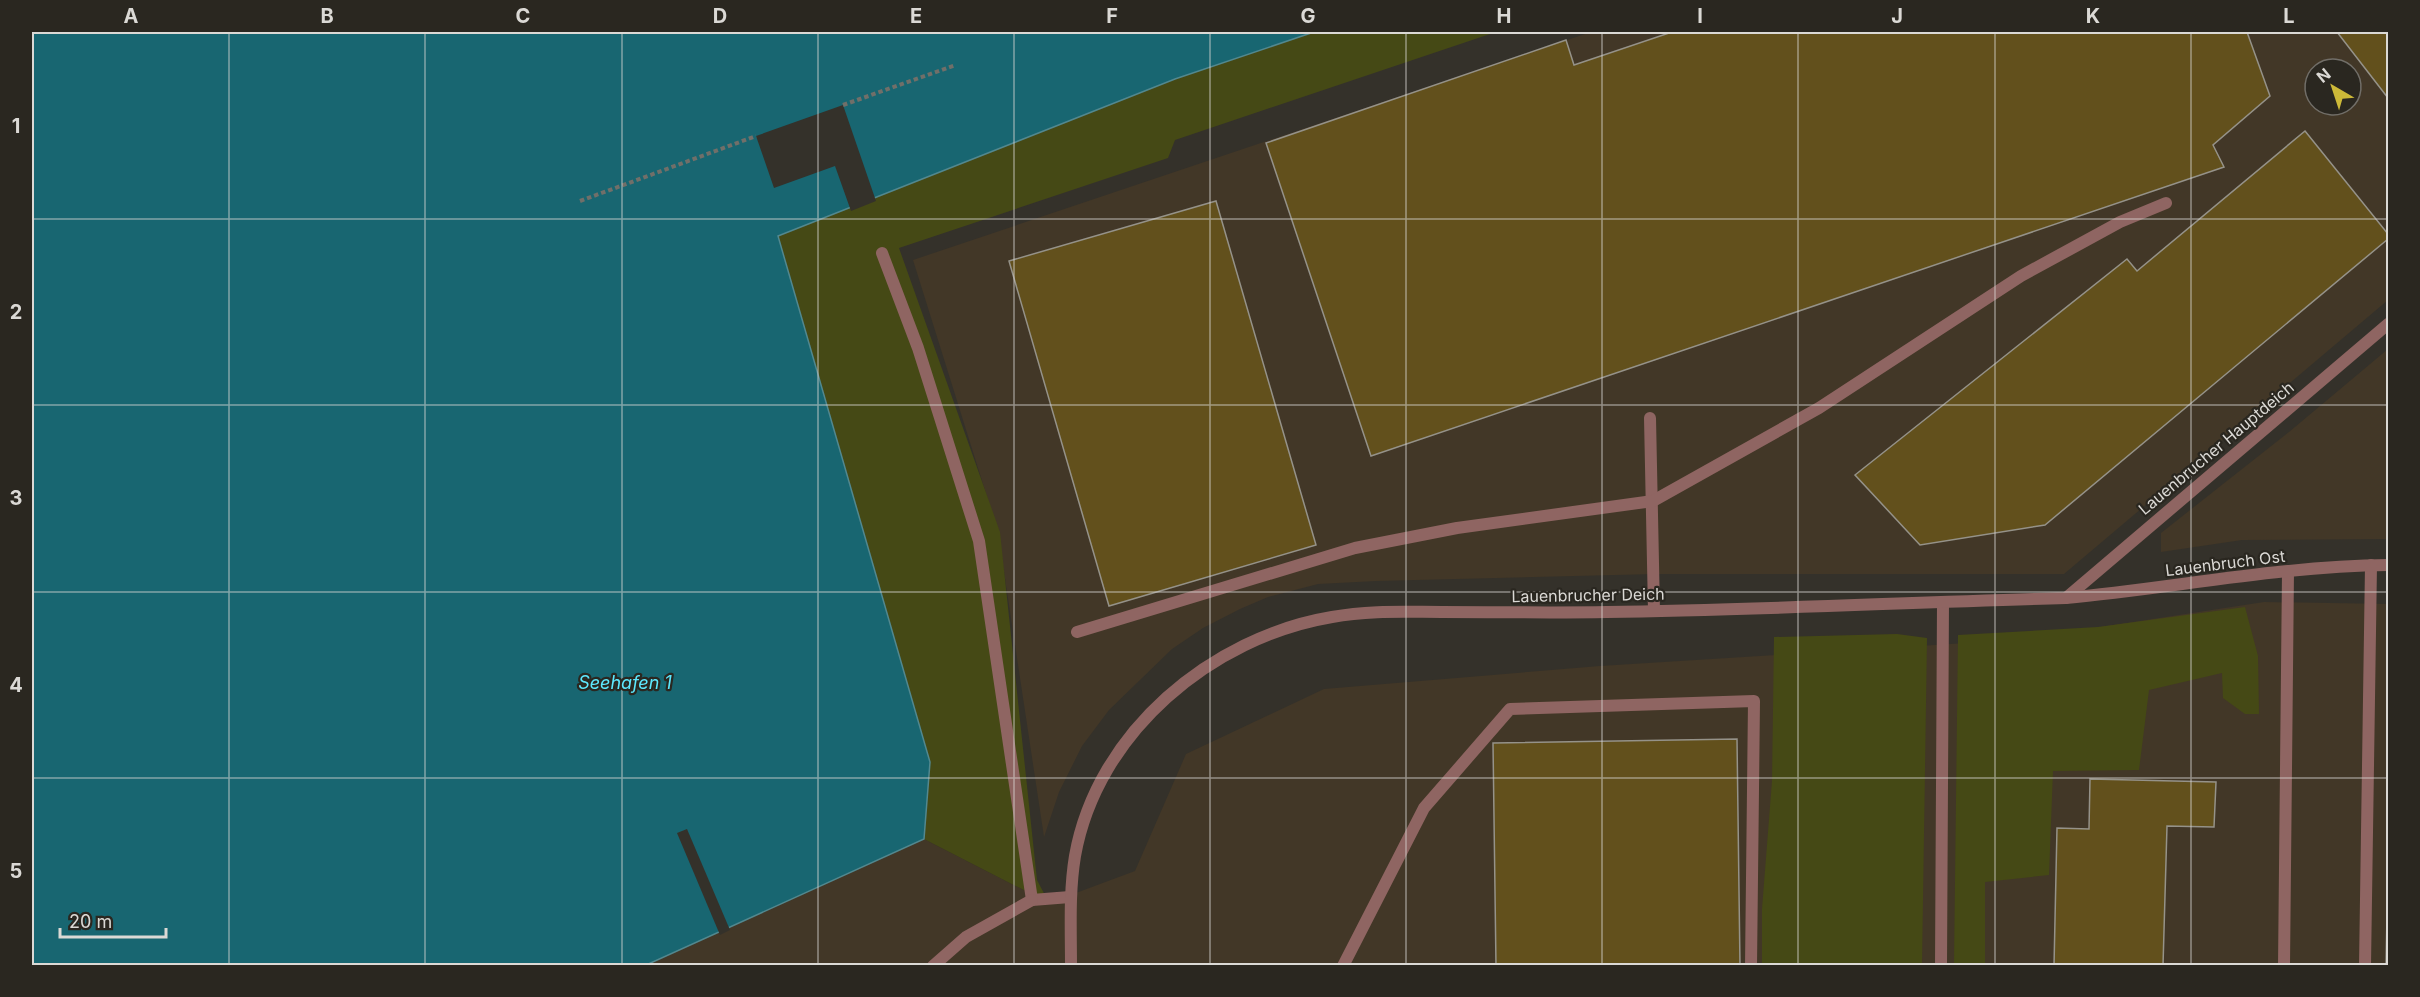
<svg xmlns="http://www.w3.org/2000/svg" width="2420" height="997" font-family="Inter,sans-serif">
	<rect width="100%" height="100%" fill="#34312a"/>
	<g fill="#423727" fill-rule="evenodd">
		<path d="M1591,32H2388V300L2064,574H1655L1376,581L1318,584L1268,597L1240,609L1203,628L1172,649L1109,710L1082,746L1059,792L1044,837L998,532L913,260ZM2315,69H2351V105H2315Z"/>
		<polygon points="2388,349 2388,539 2242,540 2161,552 2161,533 2289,432"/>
		<polygon points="2264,602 2388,604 2388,965 644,966 924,839 1049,903 1135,871 1186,754 1324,689 1600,666 2015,640"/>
	</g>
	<g fill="#454915">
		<polygon points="1314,32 1496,32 1175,140 1168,158 899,248 1000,532 1037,880 1049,903 924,839 930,762 778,236 1175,79"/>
		<polygon points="2245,607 2258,656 2259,714 2245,714 2223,698 2222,673 2149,690 2139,770 2053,771 2049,875 1985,882 1985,965 1954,965 1958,635 2098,627"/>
		<polygon points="1897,634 1927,638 1922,965 1762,965 1762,909 1772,781 1774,637"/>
	</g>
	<polygon fill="#186671" stroke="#52888f" stroke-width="1.5" points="32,32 1314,32 1175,79 778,236 930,762 924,839 644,966 32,965"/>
	<g fill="#34312a">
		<polygon points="843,105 876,201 851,211 835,166 774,188 756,136"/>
		<polygon points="687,829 730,930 720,935 677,833"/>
	</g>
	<g fill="#62501c" stroke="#959289" stroke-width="1.5">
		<polygon points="1672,32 2247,32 2270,96 2213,145 2224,167 1371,456 1266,143 1566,40 1574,65"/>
		<polygon points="2337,32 2388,32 2388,98"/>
		<polygon points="2305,131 2388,234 2388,239 2045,525 1920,545 1855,475 2127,259 2137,271"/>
		<polygon points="1216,201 1316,545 1109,606 1009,261"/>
		<polygon points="1737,739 1740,966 1496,966 1493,743"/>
		<polygon points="2090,779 2216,782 2214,827 2167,826 2163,966 2054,966 2057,828 2089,829"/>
		<polygon points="2388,864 2388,966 2386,966"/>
	</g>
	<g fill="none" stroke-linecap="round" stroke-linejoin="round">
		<g stroke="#716f69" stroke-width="4" stroke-dasharray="4.5 3" stroke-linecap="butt">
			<polyline points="843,105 956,65"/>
			<polyline points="580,201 756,136"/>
		</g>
		<g stroke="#8f6562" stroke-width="12">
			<polyline points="882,253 918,348 979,541 1032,900 1070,897"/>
			<polyline points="1650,418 1654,611"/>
			<polyline points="2066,598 2388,324"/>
			<polyline points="1077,632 1355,548 1457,528 1653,501 1819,408 2021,276 2120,222 2166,203"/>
			<polyline points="933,966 966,937 1032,900"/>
			<polyline points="1343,966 1424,808 1510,709 1754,701 1751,966"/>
			<polyline points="1941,966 1943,602"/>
			<polyline points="2284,966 2288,571"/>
			<polyline points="2365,966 2371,565"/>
		</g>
		<path stroke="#8f6562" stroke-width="12" d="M1071,966C1071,929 1069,892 1075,856C1097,732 1212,637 1332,617C1369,610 1406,612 1442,612C1497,612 1552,613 1607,612C1760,610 1913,602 2066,598C2173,588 2280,566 2388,565"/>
	</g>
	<path fill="none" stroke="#dbd9d5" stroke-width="1.5" stroke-opacity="0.55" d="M229,32V966M425,32V966M622,32V966M818,32V966M1014,32V966M1210,32V966M1406,32V966M1602,32V966M1798,32V966M1995,32V966M2191,32V966M32,219H2388M32,405H2388M32,592H2388M32,778H2388"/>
	<g text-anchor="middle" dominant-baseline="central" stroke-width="4.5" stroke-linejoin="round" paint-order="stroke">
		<g font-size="16" fill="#dbd9d5" stroke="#2a2720">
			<text transform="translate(2216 448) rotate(-40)">Lauenbrucher Hauptdeich</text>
			<text transform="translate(2225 563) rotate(-7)">Lauenbruch Ost</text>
			<text transform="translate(1588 595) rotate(-1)">Lauenbrucher Deich</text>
		</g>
		<g font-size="18" font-style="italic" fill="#5de8fe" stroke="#2a2720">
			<text x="625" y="682">Seehafen 1</text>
		</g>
	</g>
	<rect width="2420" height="997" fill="none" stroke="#2a2720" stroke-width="66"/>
	<g transform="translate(2333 87) rotate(321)"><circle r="28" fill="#2a2720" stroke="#716e68" stroke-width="1.5"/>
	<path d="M0-4.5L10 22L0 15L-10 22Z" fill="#cdb938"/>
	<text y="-9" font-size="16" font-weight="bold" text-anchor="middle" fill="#dbd9d5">N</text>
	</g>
	<path d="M60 928v9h106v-9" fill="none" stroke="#dbd9d5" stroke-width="3"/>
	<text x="69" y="928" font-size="18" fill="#dbd9d5" stroke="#2a2720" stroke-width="4.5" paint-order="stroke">20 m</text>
	<rect x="33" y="33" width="2354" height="931" fill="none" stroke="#dbd9d5" stroke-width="2"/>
	<g font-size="20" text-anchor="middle" font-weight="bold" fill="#dbd9d5">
		<text x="131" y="23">A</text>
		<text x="327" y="23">B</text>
		<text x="523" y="23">C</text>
		<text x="720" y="23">D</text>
		<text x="916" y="23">E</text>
		<text x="1112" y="23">F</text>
		<text x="1308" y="23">G</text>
		<text x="1504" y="23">H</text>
		<text x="1700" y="23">I</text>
		<text x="1897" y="23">J</text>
		<text x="2093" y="23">K</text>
		<text x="2289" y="23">L</text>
		<text x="16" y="133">1</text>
		<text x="16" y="319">2</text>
		<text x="16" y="505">3</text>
		<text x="16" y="692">4</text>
		<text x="16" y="878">5</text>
	</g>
</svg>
